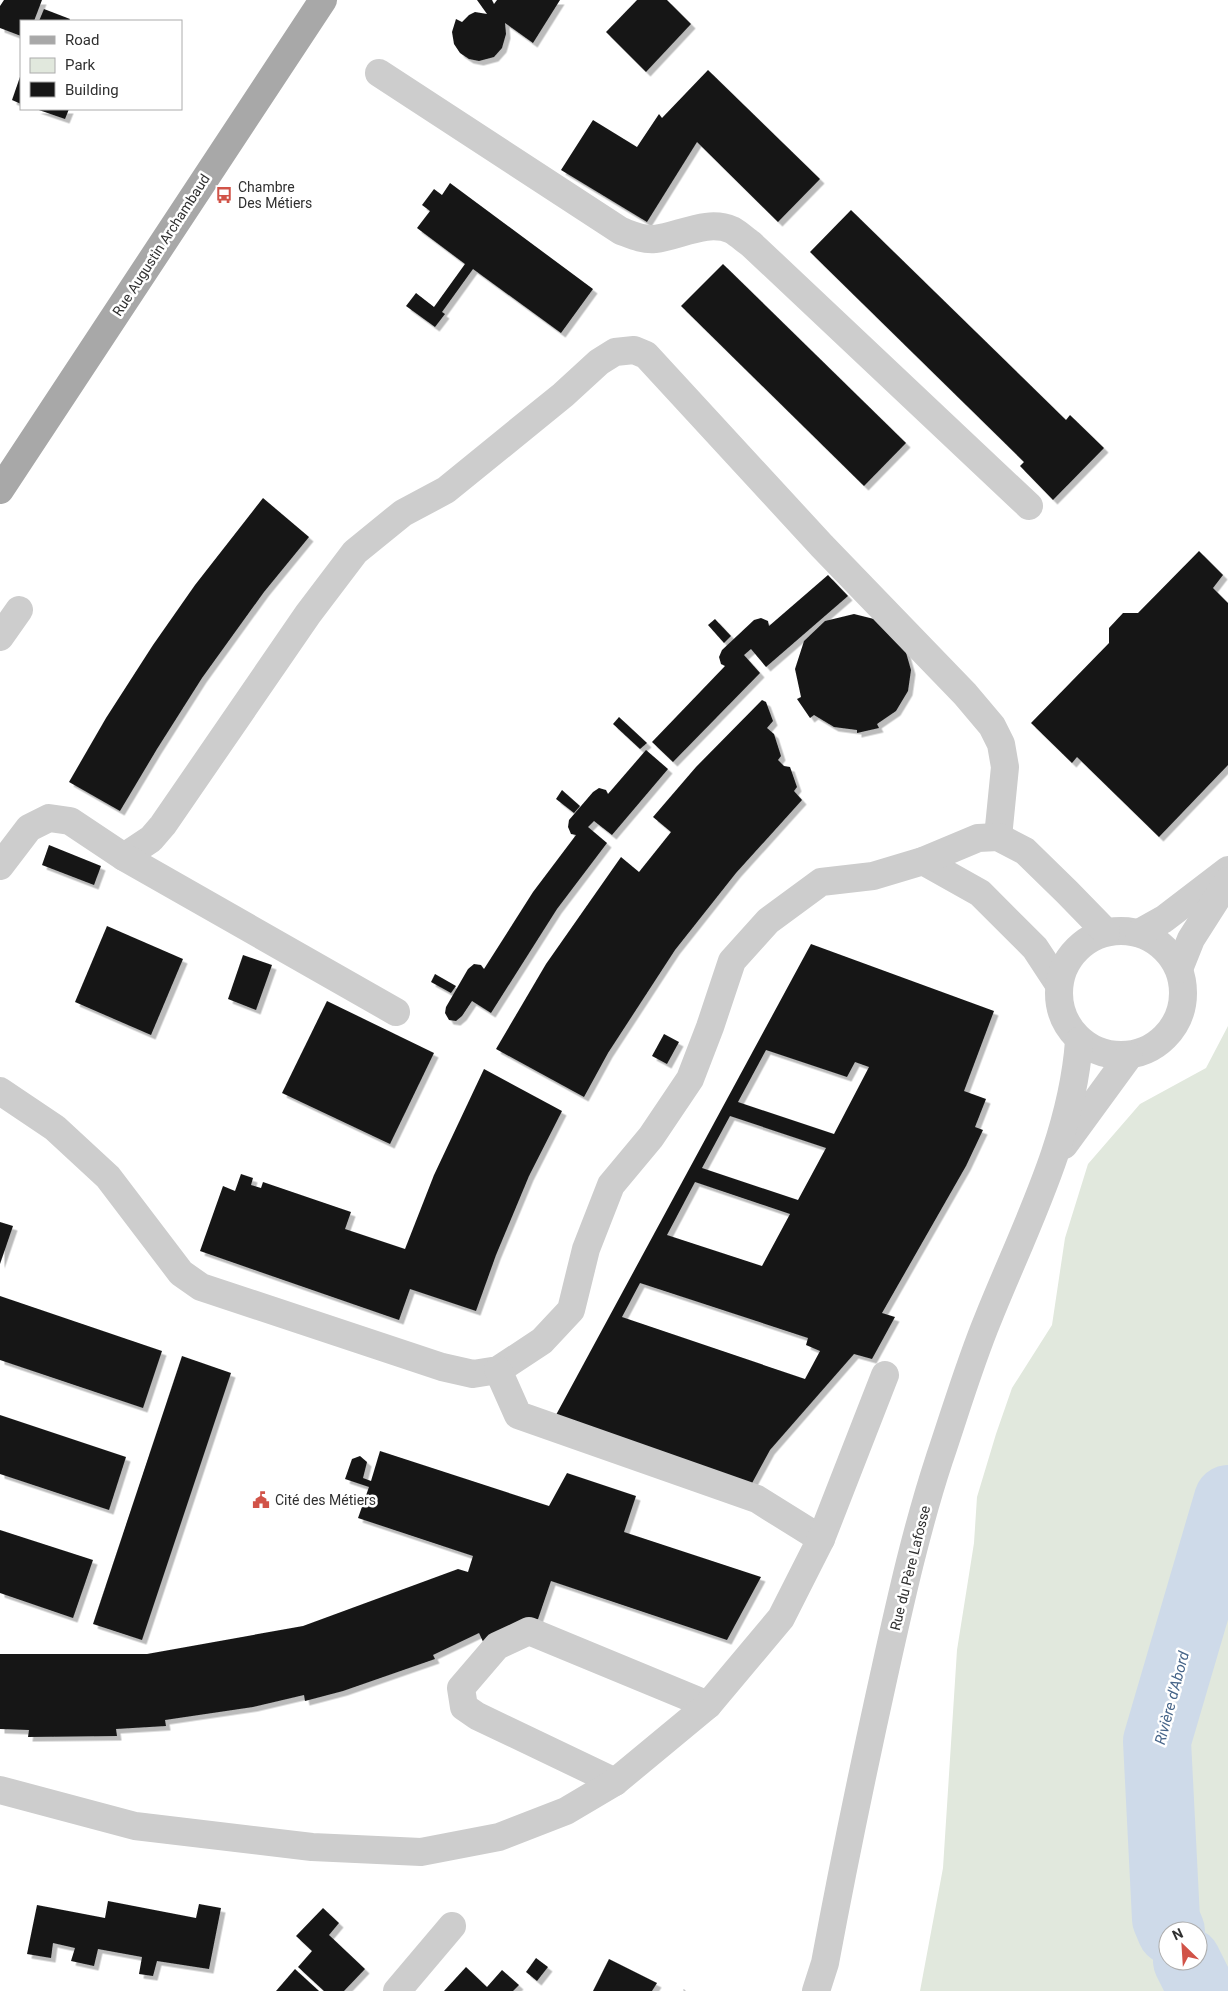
<svg xmlns="http://www.w3.org/2000/svg" width="1228" height="1991" font-family="Roboto,sans-serif">
	<defs>
		<filter id="shadow"><feDropShadow dx="4.5" dy="4.5" stdDeviation="0" flood-color="#0004"/></filter>
	</defs>
	<rect width="100%" height="100%" fill="#fff"/>
	<path fill="#e1e8dd" fill-rule="evenodd" d="M1228,1026V1991H920L943,1868L957,1650L974,1543L977,1497L996,1434L1012,1388L1052,1325L1065,1238L1088,1164L1140,1104L1206,1068ZM1168,1931H1198V1961H1168Z"/>
	<g fill="none" stroke-linecap="round" stroke-linejoin="round">
		<g stroke="#cedae9" stroke-width="68">
			<polyline points="1171,1931 1166,1919 1157,1741 1228,1499"/>
			<polyline points="1187,1961 1202,1991"/>
		</g>
	</g>
	<g fill="#171717" fill-rule="evenodd" filter="url(#shadow)">
		<polygon points="4,0 42,0 34,21 21,21 21,36 0,28 0,6"/>
		<polygon points="477,0 492,0 494,4 497,0 560,0 533,43 505,23 506,34 502,48 494,57 479,61 469,59 460,53 454,44 452,32 456,19 462,22 469,15 475,12 487,14"/>
		<polygon points="637,0 667,0 691,24 646,72 606,32"/>
		<polygon points="44,9 70,19 69,21 39,21"/>
		<polygon points="708,70 820,179 778,222 697,142 647,222 561,170 593,120 637,147 659,114 662,118"/>
		<polygon points="21,74 21,104 12,100"/>
		<polygon points="36,109 69,109 65,119"/>
		<polygon points="450,183 593,289 561,333 473,269 442,312 445,314 435,327 406,306 416,293 434,307 465,264 417,228 430,211 422,205 434,189 442,195"/>
		<polygon points="851,210 1066,420 1070,415 1104,448 1053,500 1020,466 1024,462 810,252"/>
		<polygon points="723,264 906,443 864,486 681,306"/>
		<polygon points="263,498 309,537 264,592 202,678 157,749 120,811 69,782 106,718 153,645 195,585"/>
		<polygon points="1199,551 1223,575 1213,588 1228,603 1228,765 1159,837 1077,757 1072,763 1031,723 1109,643 1109,628 1123,613 1138,613"/>
		<polygon points="828,575 848,596 766,667 751,649 744,655 760,673 673,762 652,742 725,666 721,664 719,657 722,650 754,620 761,618 768,621 769,626"/>
		<polygon points="854,614 882,621 903,642 911,670 908,691 896,711 877,724 879,728 857,733 857,730 834,727 814,715 810,718 797,699 801,697 795,669 804,641 825,621"/>
		<polygon points="715,619 731,636 724,643 708,625"/>
		<polygon points="762,700 766,702 773,721 767,728 774,734 781,756 778,760 784,766 790,767 797,787 794,791 802,800 736,873 675,950 608,1053 584,1097 496,1049 546,964 621,857 639,872 671,832 653,817 696,767"/>
		<polygon points="619,717 647,743 640,749 613,724"/>
		<polygon points="646,750 668,769 612,835 594,821 588,827 607,843 557,909 491,1013 472,1001 462,1016 456,1021 449,1020 445,1013 446,1007 468,969 474,964 481,965 484,969 533,892 576,835 571,834 568,827 569,820 593,792 599,788 606,790 608,794"/>
		<polygon points="562,790 580,806 574,813 556,799"/>
		<polygon points="49,845 101,866 94,885 42,865"/>
		<polygon points="107,926 183,959 151,1035 75,1002"/>
		<path d="M811,944L994,1011L964,1091L986,1099L975,1127L983,1130L966,1166L882,1313L895,1317L872,1359L854,1354L770,1450L751,1485L550,1426ZM766,1050L847,1077L855,1062L869,1067L834,1134L738,1102ZM730,1116L826,1148L798,1200L702,1168ZM695,1182L790,1214L762,1266L667,1235ZM640,1283L808,1338L806,1345L820,1351L805,1379L622,1317Z"/>
		<polygon points="243,955 272,965 256,1010 228,999"/>
		<polygon points="435,974 456,986 451,993 431,982"/>
		<polygon points="327,1001 434,1053 390,1144 282,1093"/>
		<polygon points="664,1034 679,1042 667,1064 652,1056"/>
		<polygon points="484,1069 562,1111 529,1176 496,1255 476,1311 410,1289 399,1320 200,1251 223,1186 235,1191 241,1174 253,1178 251,1185 261,1188 263,1182 351,1212 345,1229 405,1249 434,1175"/>
		<polygon points="0,1222 13,1226 0,1264"/>
		<polygon points="0,1296 162,1351 143,1408 0,1360"/>
		<polygon points="182,1356 231,1373 142,1640 93,1624"/>
		<polygon points="0,1415 126,1457 109,1510 0,1474"/>
		<polygon points="380,1451 549,1506 567,1473 636,1496 624,1532 761,1577 727,1640 551,1581 538,1619 485,1646 479,1633 433,1655 435,1659 343,1691 305,1701 304,1695 253,1707 165,1720 166,1726 116,1729 117,1736 28,1737 29,1730 0,1729 0,1654 147,1654 303,1626 458,1569 468,1572 473,1556 358,1518 369,1487 345,1479 352,1459 360,1456 367,1462 363,1478 371,1481"/>
		<polygon points="0,1530 93,1560 73,1618 0,1593"/>
		<polygon points="108,1901 196,1918 199,1904 221,1908 209,1969 157,1961 153,1976 139,1974 142,1957 98,1949 94,1966 71,1961 75,1948 53,1943 51,1958 27,1954 37,1905 105,1918"/>
		<polygon points="323,1908 339,1923 329,1935 365,1969 344,1991 324,1991 298,1967 312,1951 296,1936"/>
		<polygon points="536,1958 548,1967 537,1981 526,1972"/>
		<polygon points="609,1959 657,1983 652,1991 593,1991"/>
		<polygon points="466,1967 487,1987 502,1970 519,1985 513,1991 444,1991"/>
		<polygon points="295,1969 319,1991 276,1991"/>
	</g>
	<g fill="none" stroke-linecap="round" stroke-linejoin="round">
		<polyline stroke="#c7c7c7" stroke-width="3" stroke-dasharray="2.5 2.5" stroke-linecap="butt" points="684,1991 685,1990"/>
		<g stroke="#cdcdcd" stroke-width="28">
			<path d="M379,73L621,231C632,235 642,240 655,239C680,236 707,219 732,230C739,234 745,240 751,244L1029,506"/>
			<polyline points="0,637 19,610"/>
			<polyline points="124,857 151,839 163,825 308,614 355,552 403,513 446,490 563,395 599,362 615,352 634,350 646,355 822,546 965,694 992,726 1001,744 1005,767 998,837"/>
			<polyline points="923,861 980,893 1035,948 1058,983"/>
			<polyline points="0,866 29,828 49,818 70,821 124,857 396,1012"/>
			<circle cx="1121" cy="993" r="62"/>
			<polyline points="1139,933 1164,919 1228,870"/>
			<polyline points="1179,969 1191,939 1228,881"/>
			<polyline points="0,1091 55,1128 108,1177 181,1273 201,1287 442,1367 473,1374 498,1370 542,1341 571,1310 586,1249 611,1185 651,1137 690,1079 710,1027 732,961 768,921 821,882 873,876 923,861 978,838 998,837 1025,851 1067,892 1106,932"/>
			<polyline points="1064,1145 1129,1056"/>
			<polyline points="498,1370 518,1415 757,1499 821,1539"/>
			<polyline points="615,1782 477,1716 464,1707 461,1688 497,1646 529,1631 708,1705"/>
			<polyline points="0,1790 135,1826 312,1847 421,1852 499,1837 566,1811 615,1782 708,1705 781,1618 821,1539 885,1375"/>
			<polyline points="397,1991 452,1926"/>
			<path d="M816,1991L825,1963C843,1866 863,1770 884,1675C900,1603 916,1530 939,1460C955,1413 969,1365 988,1319C1024,1229 1072,1139 1079,1041"/>
		</g>
		<polyline stroke="#a8a8a8" stroke-width="28" points="0,490 323,0"/>
	</g>
	<defs>
		<g id="bus-bare" transform="scale(1.35)"><path d="M-5-6H5V4H4V6H2V4H-2V6H-4V4H-5ZM-3.5-4V0h7V-4ZM-3.5 1.2v1.5H-2V1.2ZM2 1.2v1.5H3.5V1.2Z" fill="#d15348" stroke="#fff" stroke-width="2.5" paint-order="stroke"/></g>
		<g id="civic-bare" transform="scale(1.35)"><path d="M-.6-6.5H3V-4.5H.6V-3L4-1V1h2V6H-6V1h2V-1L-.6-3ZM-1.2 2.5V6h2.4V2.5Z" fill="#d15348" stroke="#fff" stroke-width="2.5" paint-order="stroke"/></g>
	</defs>
	<g fill-rule="evenodd">
		<use href="#bus-bare" x="224" y="195"/>
		<use href="#civic-bare" x="261" y="1500"/>
	</g>
	<g text-anchor="middle" dominant-baseline="central" stroke-width="5" stroke-linejoin="round" paint-order="stroke">
		<g font-size="14" fill="#303030" stroke="#fff" text-anchor="start">
			<text x="238" y="187">Chambre<tspan x="238" dy="16">Des Métiers</tspan></text>
			<text x="275" y="1500">Cité des Métiers</text>
		</g>
		<g font-size="14" fill="#303030" stroke="#fff">
			<text transform="translate(161 245) rotate(-57)">Rue Augustin Archambaud</text>
			<text transform="translate(910 1568) rotate(-76)">Rue du Père Lafosse</text>
		</g>
		<g font-size="15" font-style="italic" fill="#476589" stroke="#fff">
			<text transform="translate(1172 1698) rotate(-75)">Rivière d'Abord</text>
		</g>
	</g>
	<rect x="20" y="20" width="162" height="90" fill="#ffffff" stroke="#acacac"/>
	<rect x="30" y="36" width="25" height="8" fill="#a8a8a8" stroke="#acacac"/>
	<text x="65" y="45" font-size="15" fill="#303030">Road</text>
	<rect x="30" y="58" width="25" height="15" fill="#e1e8dd" stroke="#acacac"/>
	<text x="65" y="70" font-size="15" fill="#303030">Park</text>
	<rect x="30" y="82" width="25" height="15" fill="#171717" stroke="#acacac"/>
	<text x="65" y="95" font-size="15" fill="#303030">Building</text>
	<g transform="translate(1183 1946) rotate(335)"><circle r="24" fill="#ffffff" stroke="#acacac"/>
	<path d="M0-4L9 19L0 12L-9 19Z" fill="#d15348"/>
	<text y="-8" font-size="14" font-weight="bold" text-anchor="middle" fill="#303030">N</text>
	</g>
</svg>
